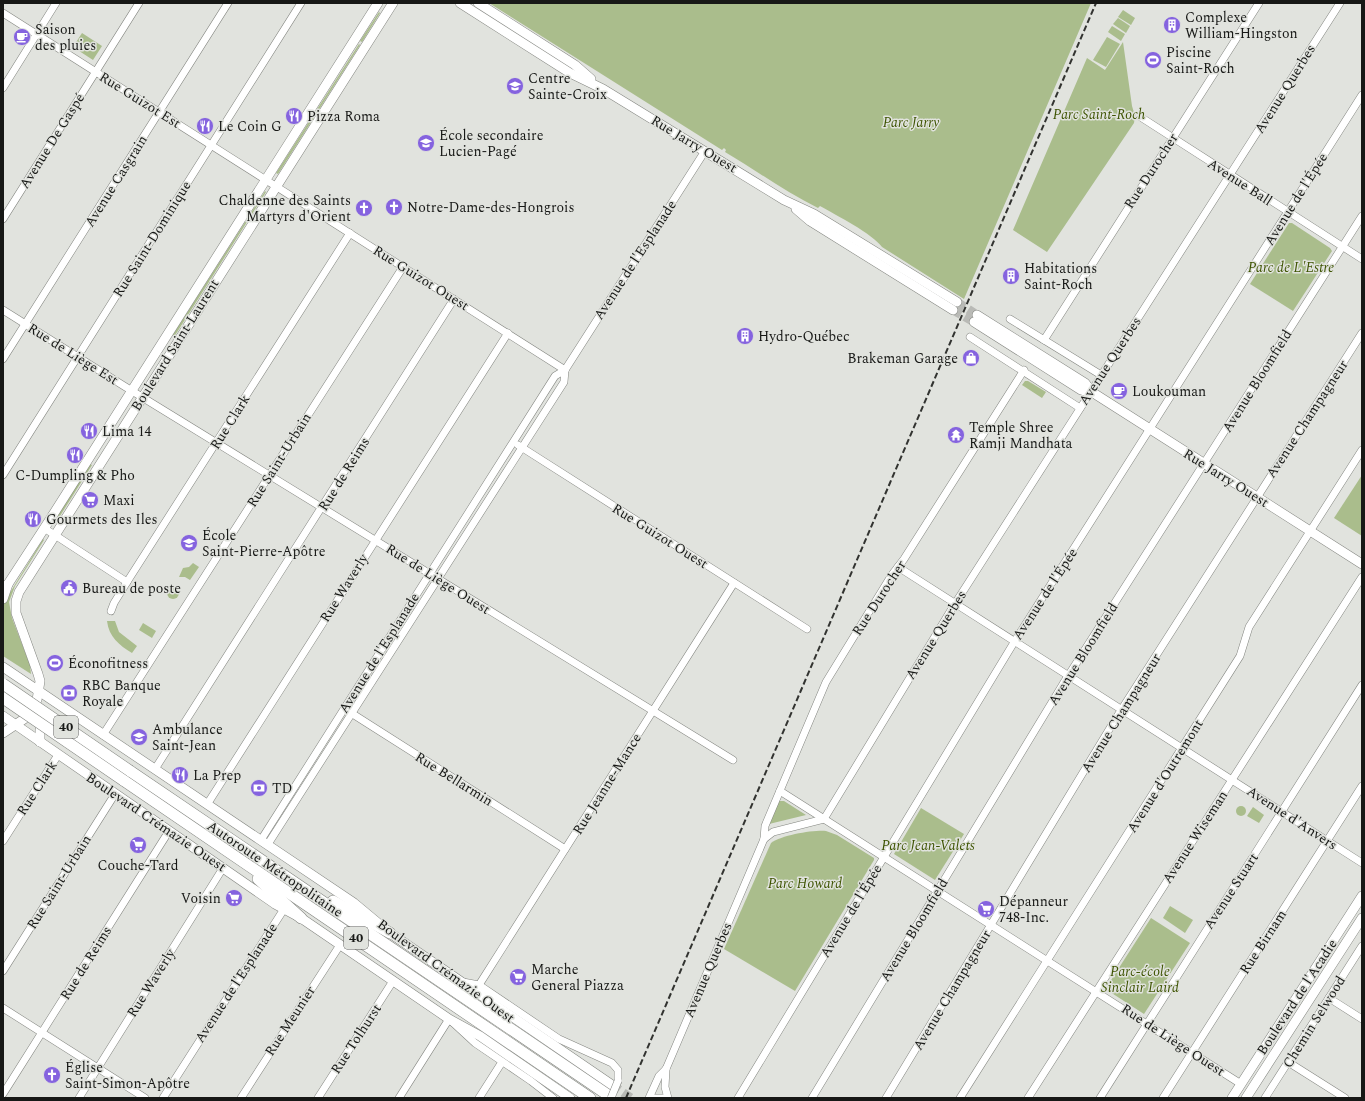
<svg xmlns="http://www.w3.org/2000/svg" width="1365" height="1101" font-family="Spectral,serif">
	<rect width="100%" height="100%" fill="#e1e3de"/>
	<g fill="#aabd8c">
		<path d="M489,3H1091L964,299L882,247C873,234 836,215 820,206L818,208C785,192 756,170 725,152L726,150L724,148L722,150Z"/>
		<polygon points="1123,10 1135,18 1131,25 1118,17"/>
		<polygon points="379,12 380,13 362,42 360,41"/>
		<polygon points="1118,18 1130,26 1126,33 1113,24"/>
		<polygon points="1112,26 1125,34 1121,41 1108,32"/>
		<polygon points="82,33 102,46 93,60 73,47"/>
		<polygon points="1107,37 1120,44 1106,67 1093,60"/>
		<polygon points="1123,42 1132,106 1135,116 1134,123 1047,252 1013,230 1087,58 1105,70"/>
		<polygon points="359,44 360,45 278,174 276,173"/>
		<polygon points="265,191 266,192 174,337 172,336"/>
		<polygon points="1289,223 1292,223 1330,248 1332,251 1293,311 1250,284"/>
		<polygon points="1025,381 1028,381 1046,392 1042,398 1022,385"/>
		<polygon points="90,464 92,465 55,524 53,523"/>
		<polygon points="1362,475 1362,536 1334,518"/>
		<polygon points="43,539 44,540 15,586 9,602 12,618 30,665 31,674 3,656 3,604"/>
		<polygon points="193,563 199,567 190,580 185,577 179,577 183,568 189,567"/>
		<circle cx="173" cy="593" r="6"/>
		<path d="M107,621H115L119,632L137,646L132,653C119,645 109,637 107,621Z"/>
		<polygon points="143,623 156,631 152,638 139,630"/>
		<polygon points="779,801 784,801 806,815 769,824"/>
		<circle cx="1241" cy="811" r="5"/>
		<polygon points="1253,807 1264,815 1259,823 1247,816"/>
		<polygon points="921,808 964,834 935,880 894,854"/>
		<path d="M826,831L837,835L874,858V860L795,991L724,949L771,843C782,835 813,830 826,831Z"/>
		<polygon points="1170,906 1193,920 1185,933 1163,918"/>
		<polygon points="1151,918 1190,943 1144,1014 1107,990 1106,988"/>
	</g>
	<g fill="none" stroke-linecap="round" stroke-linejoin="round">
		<g stroke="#b9bab6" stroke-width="9" stroke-dasharray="9 4.5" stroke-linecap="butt">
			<polyline points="957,302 977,315"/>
			<polyline points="953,310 974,322"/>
			<polyline points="612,1085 631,1098"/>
		</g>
		<g stroke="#848681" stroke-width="8">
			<g id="minor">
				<polyline points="3,13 565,370"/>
				<polyline points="3,88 56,3"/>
				<polyline points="1139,116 1362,259"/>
				<polyline points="3,219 139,3"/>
				<polyline points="3,310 124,386 733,760"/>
				<polyline points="1010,319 1101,375"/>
				<polyline points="970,337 1080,408"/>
				<polyline points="1044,340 1259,3"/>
				<polyline points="3,359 228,3"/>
				<polyline points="518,445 807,629"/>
				<polyline points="3,475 301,3"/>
				<polyline points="44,528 127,582"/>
				<polyline points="898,567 1362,863"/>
				<polyline points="111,611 114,603 127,582 350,233"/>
				<polyline points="348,711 565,849"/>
				<polyline points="103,735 403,267"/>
				<polyline points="155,769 454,299"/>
				<polyline points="780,791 1241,1084"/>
				<polyline points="208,803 508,333"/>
				<polyline points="764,839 773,832 824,819 951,610 1340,3"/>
				<polyline points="261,840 555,376 565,370"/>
				<polyline points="3,841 58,755"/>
				<polyline points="268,844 564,382 565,370 705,151"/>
				<polyline points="3,971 115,794"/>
				<polyline points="463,982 479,985 559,1039 612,1063 618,1070 618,1081"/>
				<polyline points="479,985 734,583"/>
				<polyline points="1329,998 1362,1019"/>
				<polyline points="3,1008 145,1098"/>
				<polyline points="1288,1062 1345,1098"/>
				<polyline points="666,1069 665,1087 668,1098"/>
				<polyline points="3,1094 169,831"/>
				<polyline points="79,1098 223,868"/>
				<polyline points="163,1098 284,909"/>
				<polyline points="241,1098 340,945"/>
				<polyline points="318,1098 393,981"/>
				<polyline points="399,1098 449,1019 475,1043 531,1081 553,1098"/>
				<polyline points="479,1098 502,1062"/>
				<polyline points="649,1098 659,1076 666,1069 764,839 765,826 826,682 891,576 904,559 1024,370"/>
				<polyline points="652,1098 664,1098"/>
				<polyline points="738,1098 1013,644 1362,95"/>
				<polyline points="812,1098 1063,684 1362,216"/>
				<polyline points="886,1098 1113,723 1362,333"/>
				<polyline points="960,1098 1240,656 1249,627 1362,450"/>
				<polyline points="1028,1098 1362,577"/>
				<polyline points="1100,1098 1362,685"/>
				<polyline points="1163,1098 1362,786"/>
				<polyline points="1265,1098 1362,946"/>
			</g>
		</g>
		<g stroke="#848681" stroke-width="10">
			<g id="major">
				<polyline points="460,3 570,73 603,89 784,200 814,214 957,302"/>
				<polyline points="478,3 575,65 591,79"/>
				<polyline points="796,209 810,221 953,310"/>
				<polyline points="977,315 1085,383 1091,391"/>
				<polyline points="974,322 1081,390 1095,394 1362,564"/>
				<polyline points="3,589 8,584 49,521 378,3"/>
				<polyline points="3,599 8,584"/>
				<polyline points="3,667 354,903 390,933 612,1085"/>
				<polyline points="37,700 40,681 38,674 16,613 16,601 19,592 393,3"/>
				<polyline points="3,716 275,904 301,918 449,1019 480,1036 570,1098"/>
				<polyline points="3,733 24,719"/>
				<polyline points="40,742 40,730"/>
				<polyline points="1232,1098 1362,896"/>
				<polyline points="1246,1098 1362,918"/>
			</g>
		</g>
		<g stroke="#848681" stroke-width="12">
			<g id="highway">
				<polyline points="130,771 608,1095"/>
				<polyline points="123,780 590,1098"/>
				<polyline points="258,879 301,918"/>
				<polyline points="333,901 390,933"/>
			</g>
		</g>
		<use href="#minor" stroke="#fff" stroke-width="7"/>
		<use href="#major" stroke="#fff" stroke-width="9"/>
		<use href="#highway" stroke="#fff" stroke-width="11"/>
		<polyline stroke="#323330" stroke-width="2" stroke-dasharray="6 3" stroke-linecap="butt" points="626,1098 1096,3"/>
		<g stroke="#848681" stroke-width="8" stroke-linecap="butt">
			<polyline id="minor-bridge" points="611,1098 618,1081"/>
		</g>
		<g stroke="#848681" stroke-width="12" stroke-linecap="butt">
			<g id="highway-bridge">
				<polyline points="3,684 130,771"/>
				<polyline points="3,698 123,780"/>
			</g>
		</g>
		<use href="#minor-bridge" stroke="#fff" stroke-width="7"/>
		<use href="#highway-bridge" stroke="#fff" stroke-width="11"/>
	</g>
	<defs>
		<g id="building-disc" transform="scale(0.9)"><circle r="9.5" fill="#8563df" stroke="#e1e3de"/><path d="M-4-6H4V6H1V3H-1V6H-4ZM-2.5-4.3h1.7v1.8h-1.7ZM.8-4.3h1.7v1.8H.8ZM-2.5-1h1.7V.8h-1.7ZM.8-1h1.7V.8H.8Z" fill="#fff"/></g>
		<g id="cafe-disc" transform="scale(0.9)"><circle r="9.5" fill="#8563df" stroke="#e1e3de"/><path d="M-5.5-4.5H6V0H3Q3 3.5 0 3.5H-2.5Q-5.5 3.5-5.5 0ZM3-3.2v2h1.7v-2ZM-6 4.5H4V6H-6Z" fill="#fff"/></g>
		<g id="stadium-disc" transform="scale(0.9)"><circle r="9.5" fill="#8563df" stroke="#e1e3de"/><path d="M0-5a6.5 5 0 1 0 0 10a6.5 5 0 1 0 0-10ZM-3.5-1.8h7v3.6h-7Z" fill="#fff"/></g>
		<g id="school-disc" transform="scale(0.9)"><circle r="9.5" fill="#8563df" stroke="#e1e3de"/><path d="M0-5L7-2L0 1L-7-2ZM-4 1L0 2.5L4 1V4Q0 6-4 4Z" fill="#fff"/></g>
		<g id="restaurant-disc" transform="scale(0.9)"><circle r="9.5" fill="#8563df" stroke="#e1e3de"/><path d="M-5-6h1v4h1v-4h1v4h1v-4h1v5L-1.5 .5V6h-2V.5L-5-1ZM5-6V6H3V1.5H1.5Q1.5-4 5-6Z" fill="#fff"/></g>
		<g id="church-disc" transform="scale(0.9)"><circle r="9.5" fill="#8563df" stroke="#e1e3de"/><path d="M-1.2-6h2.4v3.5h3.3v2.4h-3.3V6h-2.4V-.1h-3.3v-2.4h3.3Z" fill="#fff"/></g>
		<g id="shop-disc" transform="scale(0.9)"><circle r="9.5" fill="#8563df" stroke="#e1e3de"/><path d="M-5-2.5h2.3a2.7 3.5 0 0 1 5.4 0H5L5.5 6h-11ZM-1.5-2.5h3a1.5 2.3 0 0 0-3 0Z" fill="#fff"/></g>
		<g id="temple-disc" transform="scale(0.9)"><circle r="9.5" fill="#8563df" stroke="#e1e3de"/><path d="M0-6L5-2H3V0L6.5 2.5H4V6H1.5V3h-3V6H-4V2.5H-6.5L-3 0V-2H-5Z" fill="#fff"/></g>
		<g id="supermarket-disc" transform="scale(0.9)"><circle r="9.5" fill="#8563df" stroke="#e1e3de"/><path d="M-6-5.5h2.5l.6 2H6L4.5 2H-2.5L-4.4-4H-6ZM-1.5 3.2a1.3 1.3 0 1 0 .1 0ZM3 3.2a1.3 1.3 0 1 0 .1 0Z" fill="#fff"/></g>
		<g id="civic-disc" transform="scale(0.9)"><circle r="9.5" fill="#8563df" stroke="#e1e3de"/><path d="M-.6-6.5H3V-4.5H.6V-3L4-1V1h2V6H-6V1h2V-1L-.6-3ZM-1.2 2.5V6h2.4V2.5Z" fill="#fff"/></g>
		<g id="bank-disc" transform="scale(0.9)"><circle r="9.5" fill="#8563df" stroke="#e1e3de"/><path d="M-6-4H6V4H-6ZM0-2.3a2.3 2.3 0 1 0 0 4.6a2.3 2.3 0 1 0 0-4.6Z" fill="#fff"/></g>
		<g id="university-disc" transform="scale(0.9)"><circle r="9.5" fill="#8563df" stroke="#e1e3de"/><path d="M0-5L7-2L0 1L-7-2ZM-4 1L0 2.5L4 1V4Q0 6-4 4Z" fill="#fff"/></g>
	</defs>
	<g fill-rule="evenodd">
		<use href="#building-disc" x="1172" y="25"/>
		<use href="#cafe-disc" x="22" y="37"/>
		<use href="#stadium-disc" x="1153" y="60"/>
		<use href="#school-disc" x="515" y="86"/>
		<use href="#restaurant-disc" x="294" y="116"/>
		<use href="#restaurant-disc" x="205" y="126"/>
		<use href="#school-disc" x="426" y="143"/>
		<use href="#church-disc" x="394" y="207"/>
		<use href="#church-disc" x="364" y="208"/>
		<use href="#building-disc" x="1011" y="276"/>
		<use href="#building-disc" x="745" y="336"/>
		<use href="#shop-disc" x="971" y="358"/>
		<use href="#cafe-disc" x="1119" y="391"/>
		<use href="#restaurant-disc" x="89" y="431"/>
		<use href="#temple-disc" x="956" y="435"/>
		<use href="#restaurant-disc" x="75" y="455"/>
		<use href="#supermarket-disc" x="90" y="500"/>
		<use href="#restaurant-disc" x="33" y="519"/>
		<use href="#school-disc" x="189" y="543"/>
		<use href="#civic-disc" x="69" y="588"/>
		<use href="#stadium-disc" x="55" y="663"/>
		<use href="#bank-disc" x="69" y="693"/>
		<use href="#university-disc" x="139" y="737"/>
		<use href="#restaurant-disc" x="180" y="775"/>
		<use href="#bank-disc" x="259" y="788"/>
		<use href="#supermarket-disc" x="138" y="845"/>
		<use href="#supermarket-disc" x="234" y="898"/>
		<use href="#supermarket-disc" x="986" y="909"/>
		<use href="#supermarket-disc" x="518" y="977"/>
		<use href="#church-disc" x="52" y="1075"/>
	</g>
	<g text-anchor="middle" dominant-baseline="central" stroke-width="3" stroke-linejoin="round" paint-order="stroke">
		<g fill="#e1e3de" stroke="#545552" stroke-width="1">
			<rect x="54" y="716" width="24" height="22" rx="3"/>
			<rect x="344" y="927" width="24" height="22" rx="3"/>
		</g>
		<g font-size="13" font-weight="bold" fill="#171816">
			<text x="66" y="727">40</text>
			<text x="356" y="938">40</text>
		</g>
		<g font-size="14" fill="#171816" stroke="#e1e3de" text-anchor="start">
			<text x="1185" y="17">Complexe<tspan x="1185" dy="16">William-Hingston</tspan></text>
			<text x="35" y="29">Saison<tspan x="35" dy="16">des pluies</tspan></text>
			<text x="1166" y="52">Piscine<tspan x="1166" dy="16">Saint-Roch</tspan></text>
			<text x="528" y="78">Centre<tspan x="528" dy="16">Sainte-Croix</tspan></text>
			<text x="307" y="116">Pizza Roma</text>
			<text x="218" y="126">Le Coin G</text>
			<text x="439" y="135">École secondaire<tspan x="439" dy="16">Lucien-Pagé</tspan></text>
			<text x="351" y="200" text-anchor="end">Chaldenne des Saints<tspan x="351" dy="16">Martyrs d'Orient</tspan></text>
			<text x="407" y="207">Notre-Dame-des-Hongrois</text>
			<text x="1024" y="268">Habitations<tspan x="1024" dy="16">Saint-Roch</tspan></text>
			<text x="758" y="336">Hydro-Québec</text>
			<text x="958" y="358" text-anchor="end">Brakeman Garage</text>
			<text x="1132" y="391">Loukouman</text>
			<text x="969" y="427">Temple Shree<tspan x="969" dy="16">Ramji Mandhata</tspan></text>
			<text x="102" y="431">Lima 14</text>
			<text x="75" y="475" text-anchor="middle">C-Dumpling &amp; Pho</text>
			<text x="103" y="500">Maxi</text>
			<text x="46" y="519">Gourmets des Iles</text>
			<text x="202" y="535">École<tspan x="202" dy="16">Saint-Pierre-Apôtre</tspan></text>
			<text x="82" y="588">Bureau de poste</text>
			<text x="68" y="663">Éconofitness</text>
			<text x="82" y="685">RBC Banque<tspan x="82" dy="16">Royale</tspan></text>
			<text x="152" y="729">Ambulance<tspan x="152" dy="16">Saint-Jean</tspan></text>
			<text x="193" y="775">La Prep</text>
			<text x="272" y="788">TD</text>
			<text x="138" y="865" text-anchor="middle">Couche-Tard</text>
			<text x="221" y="898" text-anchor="end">Voisin</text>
			<text x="999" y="901">Dépanneur<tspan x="999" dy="16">748-Inc.</tspan></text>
			<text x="531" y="969">Marche<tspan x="531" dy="16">General Piazza</tspan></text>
			<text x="65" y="1067">Église<tspan x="65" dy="16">Saint-Simon-Apôtre</tspan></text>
		</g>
		<g font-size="14" fill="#171816" stroke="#e1e3de">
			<text transform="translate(1285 89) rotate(-58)">Avenue Querbes</text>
			<text transform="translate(140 100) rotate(32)">Rue Guizot Est</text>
			<text transform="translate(52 141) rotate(-58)">Avenue De Gaspé</text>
			<text transform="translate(694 144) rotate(31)">Rue Jarry Ouest</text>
			<text transform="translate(1151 171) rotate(-57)">Rue Durocher</text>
			<text transform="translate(116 181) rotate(-58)">Avenue Casgrain</text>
			<text transform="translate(1240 182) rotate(33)">Avenue Ball</text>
			<text transform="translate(1296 199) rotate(-58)">Avenue de l'Épée</text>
			<text transform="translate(152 239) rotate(-58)">Rue Saint-Dominique</text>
			<text transform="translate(635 260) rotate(-57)">Avenue de l'Esplanade</text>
			<text transform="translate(421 278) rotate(32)">Rue Guizot Ouest</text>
			<text transform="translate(175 345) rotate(-58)">Boulevard Saint-Laurent</text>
			<text transform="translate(73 354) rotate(32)">Rue de Liège Est</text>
			<text transform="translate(1110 361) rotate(-57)">Avenue Querbes</text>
			<text transform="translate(1257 381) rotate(-58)">Avenue Bloomfield</text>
			<text transform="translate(1307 419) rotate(-57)">Avenue Champagneur</text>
			<text transform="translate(230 422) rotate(-58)">Rue Clark</text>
			<text transform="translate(279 460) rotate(-58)">Rue Saint-Urbain</text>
			<text transform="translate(344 474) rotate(-58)">Rue de Reims</text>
			<text transform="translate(1226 478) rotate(32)">Rue Jarry Ouest</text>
			<text transform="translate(660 536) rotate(32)">Rue Guizot Ouest</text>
			<text transform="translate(438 579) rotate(32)">Rue de Liège Ouest</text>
			<text transform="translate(344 588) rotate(-58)">Rue Waverly</text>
			<text transform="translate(1045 594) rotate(-57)">Avenue de l'Épée</text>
			<text transform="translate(879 598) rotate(-57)">Rue Durocher</text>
			<text transform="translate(936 635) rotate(-58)">Avenue Querbes</text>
			<text transform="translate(379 653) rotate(-58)">Avenue de l'Esplanade</text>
			<text transform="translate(1083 654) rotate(-58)">Avenue Bloomfield</text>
			<text transform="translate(1121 713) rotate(-58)">Avenue Champagneur</text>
			<text transform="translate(1165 776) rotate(-58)">Avenue d'Outremont</text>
			<text transform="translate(454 779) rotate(32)">Rue Bellarmin</text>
			<text transform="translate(607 784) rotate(-58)">Rue Jeanne-Mance</text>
			<text transform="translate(37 788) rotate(-57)">Rue Clark</text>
			<text transform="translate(1292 818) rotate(33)">Avenue d'Anvers</text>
			<text transform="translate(156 822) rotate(34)">Boulevard Crémazie Ouest</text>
			<text transform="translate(1195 837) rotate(-57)">Avenue Wiseman</text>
			<text transform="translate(275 869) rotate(34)">Autoroute Métropolitaine</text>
			<text transform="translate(59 882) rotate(-58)">Rue Saint-Urbain</text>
			<text transform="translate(1231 891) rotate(-57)">Avenue Stuart</text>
			<text transform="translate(851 911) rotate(-59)">Avenue de l'Épée</text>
			<text transform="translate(914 930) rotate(-59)">Avenue Bloomfield</text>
			<text transform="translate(1263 942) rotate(-57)">Rue Birnam</text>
			<text transform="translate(86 963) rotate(-58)">Rue de Reims</text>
			<text transform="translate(708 970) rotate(-67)">Avenue Querbes</text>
			<text transform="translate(446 971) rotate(36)">Boulevard Crémazie Ouest</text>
			<text transform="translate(151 983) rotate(-58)">Rue Waverly</text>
			<text transform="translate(236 983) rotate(-57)">Avenue de l'Esplanade</text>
			<text transform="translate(952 990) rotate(-59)">Avenue Champagneur</text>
			<text transform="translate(1297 997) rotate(-57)">Boulevard de l'Acadie</text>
			<text transform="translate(290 1021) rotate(-57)">Rue Meunier</text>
			<text transform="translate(1314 1022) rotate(-58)">Chemin Selwood</text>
			<text transform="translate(356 1039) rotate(-57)">Rue Tolhurst</text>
			<text transform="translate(1173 1040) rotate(33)">Rue de Liège Ouest</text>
		</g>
		<g font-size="14" font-style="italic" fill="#3e5402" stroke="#e1e3de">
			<text x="1099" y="114">Parc Saint-Roch</text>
			<text x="911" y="122">Parc Jarry</text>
			<text x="1291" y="267">Parc de L'Estre</text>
			<text x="928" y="845">Parc Jean-Valets</text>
			<text x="805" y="883">Parc Howard</text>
			<text x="1140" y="971">Parc-école<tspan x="1140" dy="16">Sinclair Laird</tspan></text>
		</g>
	</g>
	<rect width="1365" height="1101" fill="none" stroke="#171816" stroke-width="8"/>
</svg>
